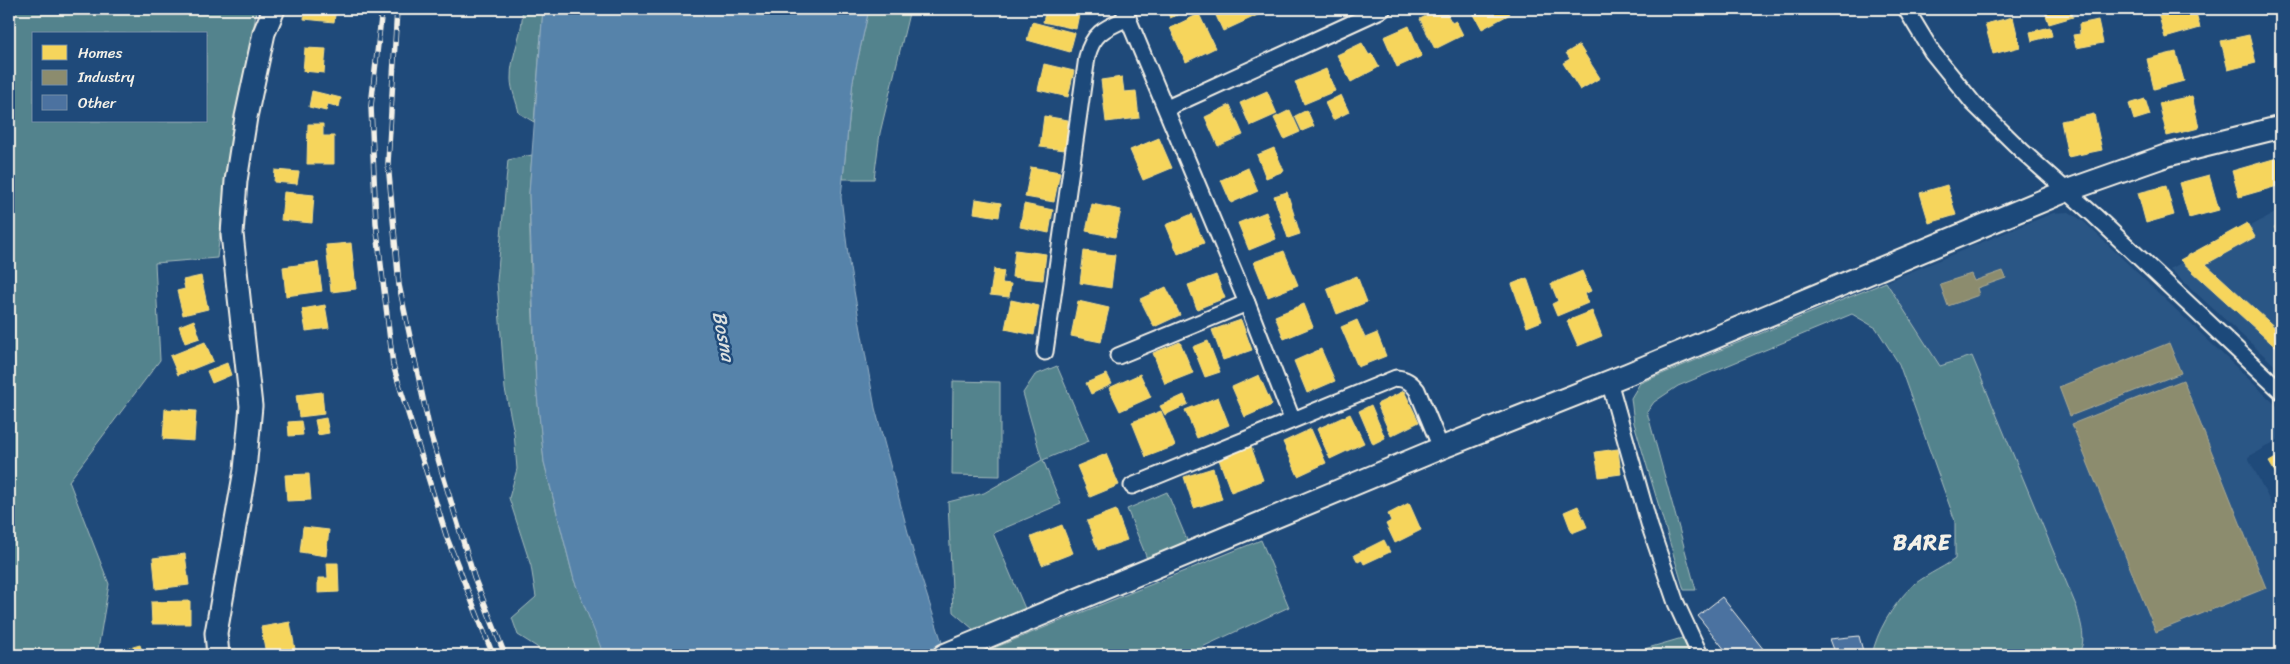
<svg xmlns="http://www.w3.org/2000/svg" width="2290" height="664" font-family="Sriracha,sans-serif">
	<rect width="100%" height="100%" fill="#1f4a7a"/>
	<filter id="ink" filterUnits="userSpaceOnUse"><feTurbulence type="fractalNoise" baseFrequency=".02" numOctaves="2"/><feDisplacementMap in="SourceGraphic" scale="10" xChannelSelector="R" yChannelSelector="G"/><feConvolveMatrix kernelMatrix="1 2 1 2 8 2 1 2 1" color-interpolation-filters="sRGB"/></filter>
	<g filter="url(#ink)">
		<g fill="#2c5685">
			<polygon points="2281,210 2281,371 2170,269"/>
			<polygon points="2069,212 2083,221 2281,410 2281,438 2248,457 2281,524 2281,655 2076,655 2079,652 1972,356 1940,367 1886,282 2053,213"/>
		</g>
		<g fill="#53838d" stroke="#a4baba" fill-rule="evenodd">
			<path d="M9,9H257L228,168L217,258L155,263L160,360L69,481L109,584L97,655H9ZM34,34H206V121H34Z"/>
			<path d="M522,9H543L534,122L519,113C517,102 511,90 511,79C510,56 525,29 522,9Z"/>
			<polygon points="869,9 910,9 880,133 874,179 843,179 853,81"/>
			<polygon points="532,155 529,193 531,274 536,385 544,462 574,580 605,655 541,655 537,647 518,635 512,618 536,597 531,566 509,498 517,469 514,433 505,389 497,281 508,160"/>
			<path d="M1886,282L1940,366L1972,356L2077,608C2080,622 2089,644 2076,655H1872C1877,631 1892,607 1909,589C1921,577 1941,569 1955,559V521L1899,364L1876,328L1852,314L1678,386L1654,402L1647,412L1696,590H1684L1634,423L1631,398L1640,383Z"/>
			<polygon points="1057,366 1089,441 1043,460 1061,504 993,533 1026,611 973,629 953,612 948,502 984,493 1042,460 1023,393 1035,375"/>
			<polygon points="953,381 1000,382 1000,476 952,475"/>
			<polygon points="1167,492 1187,540 1148,561 1127,509"/>
			<polygon points="1261,540 1289,607 1185,655 980,655 994,648"/>
			<polygon points="1682,638 1690,655 1624,655"/>
		</g>
		<polygon fill="#5683aa" stroke="#95afc3" points="543,9 869,9 853,81 841,197 849,263 875,408 914,555 946,655 605,655 603,653 574,580 544,462 536,385 529,193"/>
		<g fill="#f6d55c" stroke="#f5dd86">
			<polygon points="305,9 336,9 334,22 304,19"/>
			<polygon points="1046,9 1080,9 1076,29 1043,22"/>
			<polygon points="1166,9 1192,9 1170,18"/>
			<polygon points="1213,9 1259,9 1262,13 1223,31"/>
			<polygon points="1440,9 1444,9 1452,23 1456,21 1463,35 1435,49 1420,19"/>
			<polygon points="1471,9 1507,9 1510,14 1482,29"/>
			<polygon points="2044,9 2071,9 2073,17 2049,24"/>
			<polygon points="2157,9 2195,9 2200,28 2165,38"/>
			<polygon points="1199,14 1215,48 1186,62 1170,28"/>
			<polygon points="2013,17 2020,47 1993,54 1985,24"/>
			<polygon points="2098,20 2103,43 2076,48 2073,35 2080,34 2079,24"/>
			<polygon points="1032,22 1075,33 1070,52 1027,40"/>
			<polygon points="1409,26 1422,56 1397,67 1384,37"/>
			<polygon points="2050,27 2052,36 2032,41 2030,32"/>
			<polygon points="2249,35 2256,63 2228,70 2221,41"/>
			<polygon points="1362,43 1369,55 1372,54 1379,67 1351,82 1337,55"/>
			<polygon points="1579,45 1600,78 1580,90 1563,63 1570,59 1566,53"/>
			<polygon points="305,48 326,49 324,73 303,71"/>
			<polygon points="2176,52 2184,81 2154,89 2147,59"/>
			<polygon points="1044,64 1074,71 1068,97 1038,90"/>
			<polygon points="1326,69 1335,91 1304,104 1295,82"/>
			<polygon points="1122,77 1124,92 1136,91 1139,118 1106,122 1101,80"/>
			<polygon points="312,91 341,98 339,107 328,104 326,111 309,107"/>
			<polygon points="1267,91 1277,114 1250,126 1240,103"/>
			<polygon points="1341,95 1349,112 1333,120 1325,103"/>
			<polygon points="2192,96 2199,128 2167,136 2159,103"/>
			<polygon points="2145,99 2150,115 2134,120 2129,104"/>
			<polygon points="1230,105 1243,135 1218,146 1205,117"/>
			<polygon points="1290,110 1300,132 1284,139 1274,118"/>
			<polygon points="1307,110 1314,126 1302,131 1295,116"/>
			<polygon points="2094,114 2102,150 2068,157 2061,121"/>
			<polygon points="1044,116 1068,120 1065,150 1040,147"/>
			<polygon points="308,124 323,124 323,136 334,136 334,164 307,164"/>
			<polygon points="1159,138 1172,168 1143,180 1130,150"/>
			<polygon points="1274,148 1284,171 1266,178 1257,155"/>
			<polygon points="2277,158 2281,172 2281,185 2239,197 2232,171"/>
			<polygon points="1031,167 1060,172 1054,202 1025,197"/>
			<polygon points="1248,168 1258,191 1231,203 1221,180"/>
			<polygon points="275,170 299,172 297,184 274,182"/>
			<polygon points="2209,175 2219,210 2189,218 2179,183"/>
			<polygon points="1947,185 1956,215 1929,223 1920,193"/>
			<polygon points="2166,186 2174,215 2146,223 2138,193"/>
			<polygon points="284,192 314,195 312,223 281,220"/>
			<polygon points="1287,192 1300,234 1288,238 1274,196"/>
			<polygon points="976,199 1001,203 999,217 974,213"/>
			<polygon points="1024,204 1053,210 1049,233 1020,227"/>
			<polygon points="1092,204 1121,210 1115,237 1086,231"/>
			<polygon points="1266,212 1276,239 1249,250 1238,223"/>
			<polygon points="1192,214 1204,243 1178,254 1166,225"/>
			<polygon points="2247,223 2255,237 2206,264 2281,333 2281,352 2180,260"/>
			<polygon points="351,243 356,289 331,292 326,245"/>
			<polygon points="1015,250 1046,254 1043,280 1012,277"/>
			<polygon points="1084,251 1115,255 1111,288 1080,283"/>
			<polygon points="1284,251 1298,285 1268,297 1254,262"/>
			<polygon points="318,262 322,291 286,296 283,267"/>
			<polygon points="994,269 1004,271 1002,283 1011,284 1009,297 990,295"/>
			<polygon points="1582,271 1591,291 1584,294 1588,303 1557,316 1552,304 1558,301 1551,284"/>
			<polygon points="1216,275 1225,298 1197,309 1188,285"/>
			<polygon points="201,276 208,309 183,315 177,291 185,289 183,280"/>
			<polygon points="1357,276 1367,302 1337,314 1327,288"/>
			<polygon points="1527,278 1542,321 1527,327 1512,284"/>
			<polygon points="1166,287 1180,315 1154,327 1140,299"/>
			<polygon points="1011,300 1039,306 1034,335 1005,329"/>
			<polygon points="1078,301 1109,308 1101,342 1071,336"/>
			<polygon points="1304,304 1313,327 1284,339 1275,316"/>
			<polygon points="325,305 329,328 306,331 302,309"/>
			<polygon points="1592,311 1602,336 1578,346 1567,321"/>
			<polygon points="194,320 200,338 185,343 179,326"/>
			<polygon points="1241,320 1252,350 1223,360 1212,330"/>
			<polygon points="1357,320 1365,338 1377,333 1386,356 1358,367 1341,327"/>
			<polygon points="1208,341 1220,372 1205,377 1193,347"/>
			<polygon points="205,342 213,361 178,375 170,356"/>
			<polygon points="1180,342 1193,373 1165,384 1153,353"/>
			<polygon points="1321,349 1335,381 1307,393 1294,361"/>
			<polygon points="227,363 231,375 212,383 207,371"/>
			<polygon points="1107,374 1112,384 1091,394 1086,383"/>
			<polygon points="1140,374 1151,397 1120,411 1109,388"/>
			<polygon points="1259,375 1272,405 1245,417 1232,387"/>
			<polygon points="1404,391 1419,422 1391,436 1377,404"/>
			<polygon points="322,392 324,414 299,417 296,395"/>
			<polygon points="1184,395 1188,404 1165,415 1160,406"/>
			<polygon points="1218,397 1229,425 1197,438 1185,410"/>
			<polygon points="1371,405 1385,438 1373,444 1359,411"/>
			<polygon points="165,409 196,411 194,441 163,439"/>
			<polygon points="1161,411 1175,446 1146,457 1132,422"/>
			<polygon points="1350,414 1364,443 1330,459 1317,429"/>
			<polygon points="326,418 329,433 318,435 315,420"/>
			<polygon points="301,421 303,435 289,436 288,422"/>
			<polygon points="1311,429 1326,463 1298,476 1283,442"/>
			<polygon points="1250,444 1263,480 1231,492 1218,457"/>
			<polygon points="1618,449 1621,474 1599,477 1595,452"/>
			<polygon points="1106,454 1119,485 1090,497 1077,466"/>
			<polygon points="2281,455 2281,475 2278,477 2269,462"/>
			<polygon points="1213,468 1222,499 1194,508 1184,477"/>
			<polygon points="309,474 311,500 287,501 285,475"/>
			<polygon points="1409,503 1421,530 1395,543 1386,524 1391,521 1388,514"/>
			<polygon points="1578,506 1587,527 1572,533 1564,512"/>
			<polygon points="1116,510 1127,540 1098,550 1087,521"/>
			<polygon points="1062,525 1073,553 1042,565 1031,537"/>
			<polygon points="303,527 329,530 326,556 300,552"/>
			<polygon points="1384,540 1390,552 1364,564 1362,560 1358,562 1354,555"/>
			<polygon points="185,554 189,585 156,589 153,558"/>
			<polygon points="327,563 338,563 339,592 318,593 318,578 328,578"/>
			<polygon points="190,601 190,624 152,624 151,602"/>
			<polygon points="290,622 295,649 266,654 261,627"/>
			<polygon points="140,645 143,653 154,649 156,655 128,655 126,649"/>
		</g>
		<g fill="#8c8c6e" stroke="#abaa93">
			<polygon points="2281,222 2281,240 2274,227"/>
			<polygon points="2003,271 2006,278 1977,288 1979,295 1948,306 1940,284 1971,274 1974,281"/>
			<polygon points="2169,343 2181,373 2070,416 2059,387"/>
			<polygon points="2183,380 2266,588 2156,632 2072,424"/>
		</g>
		<g fill="#4c72a0" stroke="#f4f1e8">
			<polygon points="1722,597 1768,655 1729,655 1698,616"/>
			<polygon points="1859,636 1864,655 1836,655 1830,639"/>
		</g>
		<g fill="none" stroke-linecap="round" stroke-linejoin="round">
			<g stroke="#f4f1e8" stroke-width="19">
				<g id="street">
					<polyline points="1124,9 1247,303 1292,419"/>
					<polyline points="1906,9 1932,52 1974,104 2022,151 2095,216 2281,391"/>
					<polyline points="1167,108 1383,9"/>
					<path d="M1045,352L1087,57C1093,32 1106,28 1128,18"/>
					<polyline points="1118,356 1247,303"/>
					<polyline points="1609,381 1650,527 1676,603 1700,655"/>
					<path d="M1132,486L1396,378C1406,379 1411,382 1417,390L1441,448"/>
				</g>
			</g>
			<g stroke="#f4f1e8" stroke-width="25">
				<g id="secondary">
					<polyline points="218,655 216,633 245,470 251,406 232,234 236,181 246,117 264,33 274,9"/>
					<polyline points="944,655 1441,448 1628,374 2066,191 2168,155 2281,127"/>
				</g>
			</g>
			<use href="#street" stroke="#1f4a7a" stroke-width="15"/>
			<use href="#secondary" stroke="#1f4a7a" stroke-width="21"/>
			<g stroke="#f4f1e8" stroke-width="5.5">
				<g id="rail">
					<polyline points="382,9 371,106 376,223 393,365 447,538 493,655"/>
					<polyline points="397,9 388,163 399,285 431,436 474,577 505,655"/>
				</g>
			</g>
			<use href="#rail" stroke="#1f4a7a" stroke-width="4" stroke-dasharray="11" stroke-linecap="butt"/>
		</g>
	</g>
	<g text-anchor="middle" dominant-baseline="central" stroke-width="5" stroke-linejoin="round" paint-order="stroke">
		<g font-size="19" font-style="italic" fill="#dce0df" stroke="#1f4a7a">
			<text transform="translate(724 336) rotate(79)">Bosna</text>
		</g>
		<g font-size="22" font-weight="bold" letter-spacing="1" fill="#f4f1e8" stroke="#1f4a7a">
			<text x="1922" y="542">BARE</text>
		</g>
	</g>
	<rect width="2290" height="664" fill="none" stroke="#1f4a7a" stroke-width="30"/>
	<rect x="15" y="15" width="2260" height="634" fill="none" stroke="#f4f1e8" stroke-width="2" filter="url(#ink)"/>
	<rect x="32" y="32" width="175" height="90" fill="#1f4a7a" stroke="#748da6"/>
	<rect x="42" y="45" width="25" height="15" fill="#f6d55c" stroke="#748da6"/>
	<text x="78" y="58" font-size="15" fill="#f4f1e8">Homes</text>
	<rect x="42" y="70" width="25" height="15" fill="#8c8c6e" stroke="#748da6"/>
	<text x="78" y="82" font-size="15" fill="#f4f1e8">Industry</text>
	<rect x="42" y="95" width="25" height="15" fill="#4c72a0" stroke="#748da6"/>
	<text x="78" y="108" font-size="15" fill="#f4f1e8">Other</text>
</svg>
